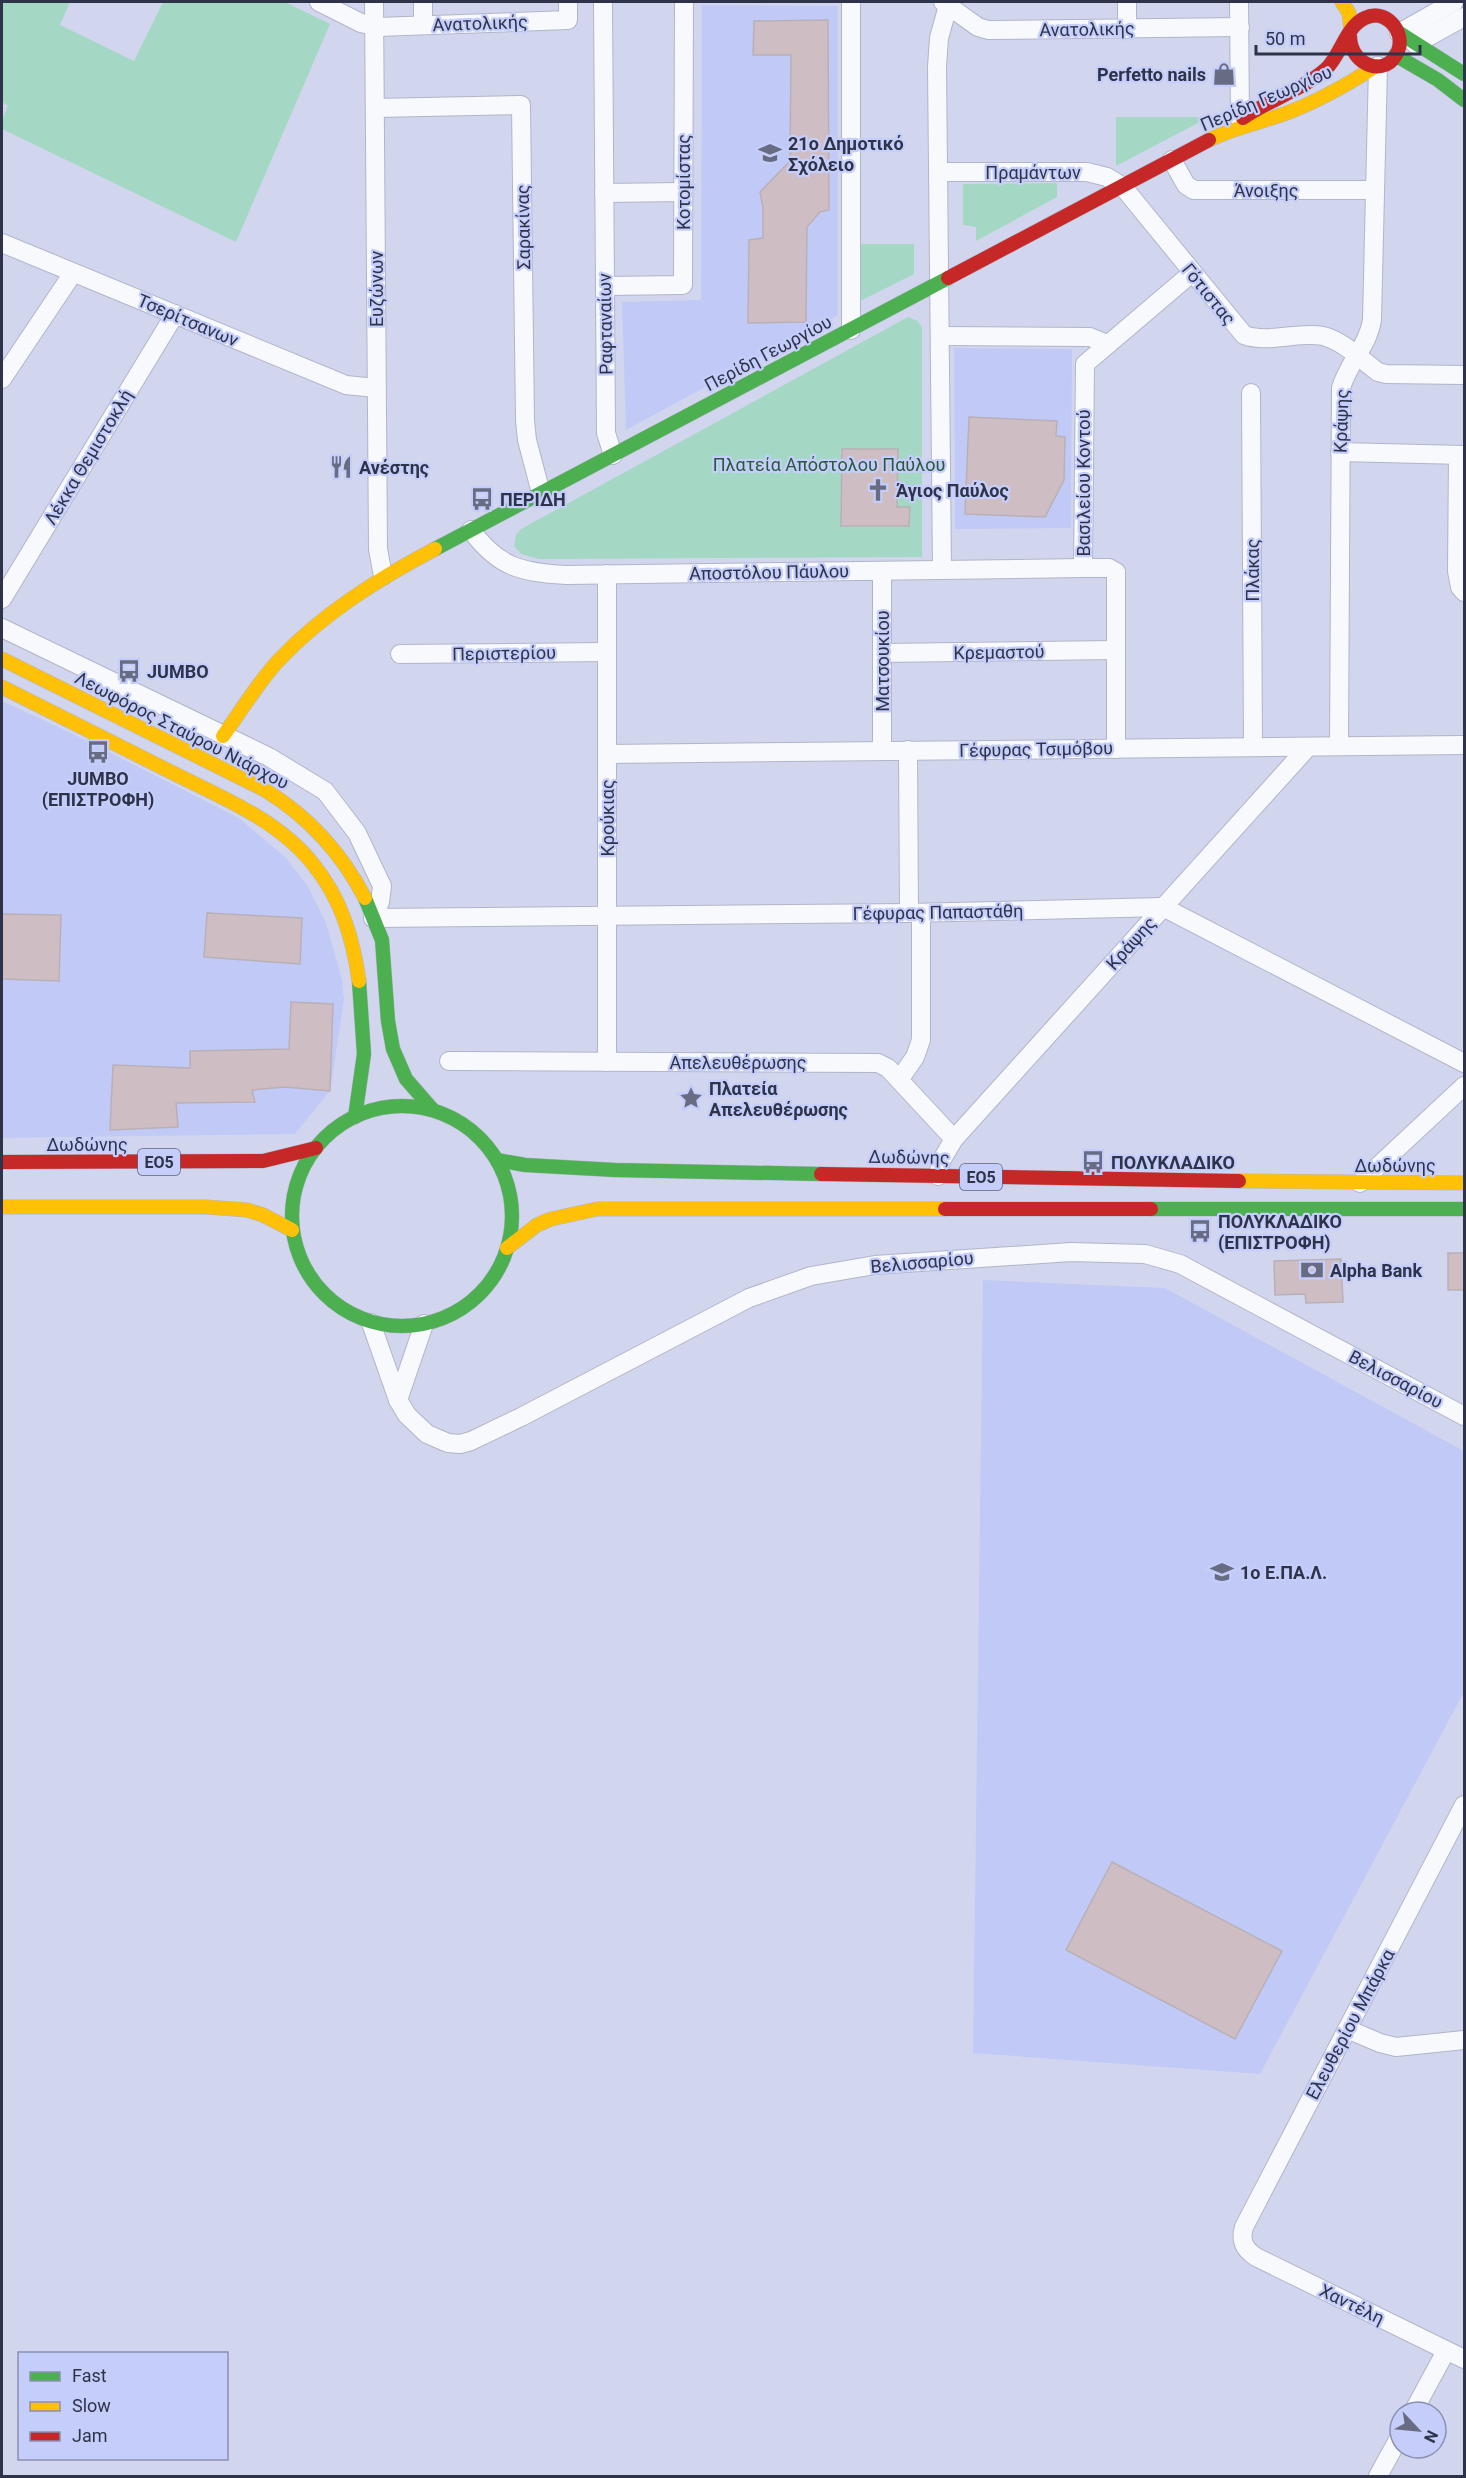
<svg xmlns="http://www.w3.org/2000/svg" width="1466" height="2478" font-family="Roboto,sans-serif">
	<rect width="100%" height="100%" fill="#d1d6ee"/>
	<g fill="#c1caf6">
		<polygon points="702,5 838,6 838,315 626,430 622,302 701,300"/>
		<polygon points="954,348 1072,349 1071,528 955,529"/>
		<polygon points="2,701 69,732 239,818 286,858 307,885 326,923 342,980 344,1000 330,1091 295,1134 2,1138"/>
		<polygon points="983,1280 1165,1288 1464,1451 1464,1692 1260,2074 973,2053"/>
	</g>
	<g fill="#a4d8c4">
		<polygon points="2,2 70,2 60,25 134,61 163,2 285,2 330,24 236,242 2,129 2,120 8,106 2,102"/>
		<polygon points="1116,117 1198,117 1198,123 1116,166"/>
		<polygon points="1057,183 1057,197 976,241 976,227 963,225 963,184"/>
		<polygon points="857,244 914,244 914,274 858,302"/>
		<polygon points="908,317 918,321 922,328 922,557 539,559 521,554 514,546 516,535 521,529"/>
	</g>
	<g fill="#cebec4" stroke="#b9b0b7" stroke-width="1.5">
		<polygon points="828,20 829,210 820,212 807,227 806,322 748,323 749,240 763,238 763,208 760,192 790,161 791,55 753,55 754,21"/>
		<polygon points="969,417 1057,421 1056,436 1065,437 1064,480 1045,517 965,514"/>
		<polygon points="842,449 898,449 897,507 910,507 909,526 841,526"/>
		<polygon points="207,913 302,918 300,964 204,957"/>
		<polygon points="2,914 61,915 59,981 2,979"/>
		<polygon points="291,1002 333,1004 330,1091 285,1087 252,1090 255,1102 176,1103 178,1127 110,1130 113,1065 190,1068 190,1051 289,1049"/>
		<rect x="1448" y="1253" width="16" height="37"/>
		<polygon points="1341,1259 1343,1302 1306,1303 1305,1294 1275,1295 1274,1261"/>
		<polygon points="1112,1862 1282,1951 1235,2039 1066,1950"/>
	</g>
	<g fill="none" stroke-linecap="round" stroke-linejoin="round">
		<g stroke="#b1b5ca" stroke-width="20">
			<g id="street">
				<polyline points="319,2 361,23 378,27 568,20 568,2"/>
				<polyline points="374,2 378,549 383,576"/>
				<polyline points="423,2 423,25"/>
				<polyline points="603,2 606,433 613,455"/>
				<polyline points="943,2 978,27 988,30 1240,27"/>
				<polyline points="1239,2 1240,120"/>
				<polyline points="1127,29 1127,2"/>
				<polyline points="1399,33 1454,2"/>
				<polyline points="1415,44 1464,17"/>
				<polyline points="375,108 521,105 525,421 527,440 541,493"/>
				<polyline points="1172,160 1186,185 1194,190 1375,190"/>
				<path d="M939,172H1087L1107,177L1123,187L1244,335C1269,344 1298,331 1323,336C1343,341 1362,360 1378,372L1386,374L1464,375"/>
				<polyline points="604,193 683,192"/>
				<polyline points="2,243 346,385 376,388"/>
				<polyline points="605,286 683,285 684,2"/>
				<polyline points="851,330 851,2"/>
				<polyline points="941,336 1090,337 1107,344"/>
				<polyline points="2,379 73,273"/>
				<polyline points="1251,393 1253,747"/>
				<polyline points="1340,452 1464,455"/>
				<polyline points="1458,455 1457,571 1460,587 1464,592"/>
				<path d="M471,530C499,568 521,572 566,575L1083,568"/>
				<polyline points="942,570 937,67 939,38 949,2"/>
				<polyline points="882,571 882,751"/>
				<polyline points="2,599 175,314"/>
				<polyline points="2,628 269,757 325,791 357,833 382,886 380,902 373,918 909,913 1163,907 1464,1063"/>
				<polyline points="882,653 1116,650"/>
				<polyline points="400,654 607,652"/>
				<path d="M1339,746L1341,388C1348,363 1368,346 1372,320L1378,66"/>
				<polyline points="1116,749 1116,572 1109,568 1083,568 1085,364 1192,273"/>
				<polyline points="908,750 909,913"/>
				<polyline points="607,754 1464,745"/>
				<polyline points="449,1061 878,1063 888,1068 954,1139 941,1161 938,1176"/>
				<polyline points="607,1062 607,574"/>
				<polyline points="899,1080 915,1057 921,1040 921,913"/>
				<polyline points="954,1139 1308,747"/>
				<polyline points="1360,1183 1464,1086"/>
				<polyline points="371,1323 398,1400 407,1415 427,1434 448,1443 460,1444 471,1441 521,1417 749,1298 811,1276 875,1265 1071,1252 1145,1254 1180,1264 1464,1416"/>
				<polyline points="398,1400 424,1324"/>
				<path d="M1464,1805L1244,2227C1240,2241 1244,2249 1256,2257L1464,2359"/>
				<polyline points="1347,2029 1380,2043 1396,2047 1464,2040"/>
				<polyline points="1413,2412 1446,2351"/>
				<polyline points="1378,2476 1400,2436"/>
			</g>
		</g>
		<g stroke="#b1b5ca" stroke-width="15">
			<g id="fast">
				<polyline points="1398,32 1464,74"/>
				<polyline points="1395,55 1438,80 1464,100"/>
				<polyline points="435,549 948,278"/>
				<polyline points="365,898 382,940 388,1021 393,1049 406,1079 433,1110"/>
				<circle cx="402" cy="1216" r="110"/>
				<polyline points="355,1117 364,1054 359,981"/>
				<polyline points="497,1160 525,1165 615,1170 821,1174"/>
				<polyline points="1151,1209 1464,1209"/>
			</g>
		</g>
		<g stroke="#b1b5ca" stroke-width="15">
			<g id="slow">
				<polyline points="1342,2 1349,13 1351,30"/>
				<path d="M1209,140C1233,128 1259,123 1284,114C1317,102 1347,85 1376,66"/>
				<path d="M2,659L265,790C309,817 341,852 365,898"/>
				<path d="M2,687C58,715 113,743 169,771C218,796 278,819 313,864C341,898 353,938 359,981"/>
				<path d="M223,736C241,711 257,684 278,661C322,614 378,579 435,549"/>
				<polyline points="1239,1181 1464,1183"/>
				<polyline points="2,1207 207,1207 247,1210 263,1215 292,1230"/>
				<polyline points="507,1248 537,1225 551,1219 597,1209 945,1209"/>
			</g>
		</g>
		<g stroke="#b1b5ca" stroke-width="15">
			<g id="jam">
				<path d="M1243,118C1269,100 1302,90 1326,69C1341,55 1346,26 1365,18C1385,8 1406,31 1398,51C1387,79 1350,66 1350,36"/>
				<polyline points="948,278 1209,140"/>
				<polyline points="2,1162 263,1161 316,1148"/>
				<polyline points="821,1174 1239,1181"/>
				<polyline points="945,1209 1151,1209"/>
			</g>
		</g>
		<use href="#street" stroke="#f8f9fc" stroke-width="18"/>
		<use href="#fast" stroke="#4caf50" stroke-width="14"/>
		<use href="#slow" stroke="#ffc107" stroke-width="14"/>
		<use href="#jam" stroke="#c62828" stroke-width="14"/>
	</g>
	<defs>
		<g id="shop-bare" transform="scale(1.8)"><path d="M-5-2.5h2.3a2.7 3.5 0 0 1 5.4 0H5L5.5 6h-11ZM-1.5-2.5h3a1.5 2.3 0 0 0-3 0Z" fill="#686c83" stroke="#c5cefa" stroke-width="2.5" paint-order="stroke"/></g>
		<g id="school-bare" transform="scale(1.8)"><path d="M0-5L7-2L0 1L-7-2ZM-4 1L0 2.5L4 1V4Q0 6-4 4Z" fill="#686c83" stroke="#c5cefa" stroke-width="2.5" paint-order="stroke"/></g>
		<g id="restaurant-bare" transform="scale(1.8)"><path d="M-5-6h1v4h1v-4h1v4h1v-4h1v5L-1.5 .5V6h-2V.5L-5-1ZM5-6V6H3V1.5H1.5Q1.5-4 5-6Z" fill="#686c83" stroke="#c5cefa" stroke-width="2.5" paint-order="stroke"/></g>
		<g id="church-bare" transform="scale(1.8)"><path d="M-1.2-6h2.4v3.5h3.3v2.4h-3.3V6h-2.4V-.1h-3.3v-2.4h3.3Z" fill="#686c83" stroke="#c5cefa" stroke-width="2.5" paint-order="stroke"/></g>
		<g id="bus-bare" transform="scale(1.8)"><path d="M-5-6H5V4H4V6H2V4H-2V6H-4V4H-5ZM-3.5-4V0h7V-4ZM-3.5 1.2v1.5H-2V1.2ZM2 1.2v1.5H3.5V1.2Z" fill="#686c83" stroke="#c5cefa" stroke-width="2.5" paint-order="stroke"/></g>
		<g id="sight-bare" transform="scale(1.8)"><path d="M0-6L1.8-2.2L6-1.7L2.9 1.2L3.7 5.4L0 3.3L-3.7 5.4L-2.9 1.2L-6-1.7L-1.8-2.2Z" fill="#686c83" stroke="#c5cefa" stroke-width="2.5" paint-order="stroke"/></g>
		<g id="bank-bare" transform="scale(1.8)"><path d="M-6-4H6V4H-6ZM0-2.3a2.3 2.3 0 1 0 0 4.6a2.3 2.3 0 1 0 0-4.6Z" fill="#686c83" stroke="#c5cefa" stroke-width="2.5" paint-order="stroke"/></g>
	</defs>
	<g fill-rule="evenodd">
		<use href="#shop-bare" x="1224" y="74"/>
		<use href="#school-bare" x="770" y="153"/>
		<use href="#restaurant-bare" x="341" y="467"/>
		<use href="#church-bare" x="878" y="490"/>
		<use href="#bus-bare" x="482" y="499"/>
		<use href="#bus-bare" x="129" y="671"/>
		<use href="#bus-bare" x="98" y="752"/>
		<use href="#sight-bare" x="691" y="1098"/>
		<use href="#bus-bare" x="1093" y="1162"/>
		<use href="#bus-bare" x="1200" y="1231"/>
		<use href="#bank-bare" x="1312" y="1270"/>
		<use href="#school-bare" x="1222" y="1572"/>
	</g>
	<g text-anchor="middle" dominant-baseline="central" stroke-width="4.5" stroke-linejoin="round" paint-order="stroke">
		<g fill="#c5cefa" stroke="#5c627e" stroke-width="1.5">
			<rect x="138" y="1149" width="42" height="26" rx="4.5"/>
			<rect x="960" y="1164" width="42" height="26" rx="4.5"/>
		</g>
		<g font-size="16" font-weight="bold" fill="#2f3349">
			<text x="159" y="1162">ΕΟ5</text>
			<text x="981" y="1177">ΕΟ5</text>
		</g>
		<g font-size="18" fill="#2f3349" stroke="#c5cefa">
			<text transform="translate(480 23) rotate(-2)">Ανατολικής</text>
			<text transform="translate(1087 29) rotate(-1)">Ανατολικής</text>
			<text transform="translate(1266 98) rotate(-23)">Περίδη Γεωργίου</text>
			<text x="1033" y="172">Πραμάντων</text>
			<text transform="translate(683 182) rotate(-90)">Κοτομίστας</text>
			<text x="1266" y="190">Άνοιξης</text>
			<text transform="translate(523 227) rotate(-91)">Σαρακίνας</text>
			<text transform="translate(376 289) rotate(-90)">Ευζώνων</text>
			<text transform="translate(1209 294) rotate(51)">Γότιστας</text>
			<text transform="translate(188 320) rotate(23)">Τσερίτσανων</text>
			<text transform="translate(605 324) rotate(-91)">Ραφταναίων</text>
			<text transform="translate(768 353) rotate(-28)">Περίδη Γεωργίου</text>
			<text transform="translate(1341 421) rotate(-88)">Κράψης</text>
			<text transform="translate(88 457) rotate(-59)">Λέκκα Θεμιστοκλή</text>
			<text transform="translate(1083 483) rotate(-90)">Βασιλείου Κοντού</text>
			<text transform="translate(1252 570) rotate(-90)">Πλάκας</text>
			<text transform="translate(769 572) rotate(-1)">Αποστόλου Πάυλου</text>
			<text transform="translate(999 652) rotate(-1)">Κρεμαστού</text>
			<text transform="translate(504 653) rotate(-1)">Περιστερίου</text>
			<text transform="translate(882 661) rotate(-90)">Ματσουκίου</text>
			<text transform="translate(182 730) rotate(27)">Λεωφόρος Σταύρου Νιάρχου</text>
			<text transform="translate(1036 749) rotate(-1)">Γέφυρας Τσιμόβου</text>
			<text transform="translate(607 818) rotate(-90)">Κρούκιας</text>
			<text transform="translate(938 912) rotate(-1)">Γέφυρας Παπαστάθη</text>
			<text transform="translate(1131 943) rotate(-48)">Κράψης</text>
			<text x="738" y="1062">Απελευθέρωσης</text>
			<text x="87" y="1144">Δωδώνης</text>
			<text transform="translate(909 1157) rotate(1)">Δωδώνης</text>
			<text x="1395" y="1165">Δωδώνης</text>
			<text transform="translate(922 1262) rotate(-5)">Βελισσαρίου</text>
			<text transform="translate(1396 1379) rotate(28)">Βελισσαρίου</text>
			<text transform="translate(1350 2024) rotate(-62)">Ελευθερίου Μπάρκα</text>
			<text transform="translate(1352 2304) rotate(26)">Χαντέλη</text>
		</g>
		<g font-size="18" font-weight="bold" fill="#2f3349" stroke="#c5cefa" text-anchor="start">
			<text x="1206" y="74" text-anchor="end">Perfetto nails</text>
			<text x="788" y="143">21ο Δημοτικό<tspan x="788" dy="21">Σχόλειο</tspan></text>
			<text x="359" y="467">Ανέστης</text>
			<text x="896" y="490">Άγιος Παύλος</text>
			<text x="500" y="499">ΠΕΡΙΔΗ</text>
			<text x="147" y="671">JUMBO</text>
			<text x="98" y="778" text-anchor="middle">JUMBO<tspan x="98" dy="21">(ΕΠΙΣΤΡΟΦΗ)</tspan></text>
			<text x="709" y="1088">Πλατεία<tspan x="709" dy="21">Απελευθέρωσης</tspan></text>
			<text x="1111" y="1162">ΠΟΛΥΚΛΑΔΙΚΟ</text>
			<text x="1218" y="1221">ΠΟΛΥΚΛΑΔΙΚΟ<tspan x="1218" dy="21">(ΕΠΙΣΤΡΟΦΗ)</tspan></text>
			<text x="1330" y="1270">Alpha Bank</text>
			<text x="1240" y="1572">1ο Ε.ΠΑ.Λ.</text>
		</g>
		<g font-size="18" fill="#29593d" stroke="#c5cefa">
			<text x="829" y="464">Πλατεία Απόστολου Παύλου</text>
		</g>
	</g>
	<rect width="1466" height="2478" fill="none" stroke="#2f3349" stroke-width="6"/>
	<rect x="18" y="2352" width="210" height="108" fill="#c5cefa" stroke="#8990b3" stroke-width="1.5"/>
	<rect x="30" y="2372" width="30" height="9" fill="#4caf50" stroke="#8990b3" stroke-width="1.5"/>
	<text x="72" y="2382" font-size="18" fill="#2f3349">Fast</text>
	<rect x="30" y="2402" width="30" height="9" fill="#ffc107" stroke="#8990b3" stroke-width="1.5"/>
	<text x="72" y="2412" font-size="18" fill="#2f3349">Slow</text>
	<rect x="30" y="2432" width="30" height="9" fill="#c62828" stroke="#8990b3" stroke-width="1.5"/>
	<text x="72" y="2442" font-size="18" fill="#2f3349">Jam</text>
	<g transform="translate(1418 2430) rotate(116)"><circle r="28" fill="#c5cefa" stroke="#8990b3" stroke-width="1.5"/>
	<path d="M0-4.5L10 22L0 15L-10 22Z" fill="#686c83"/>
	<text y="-9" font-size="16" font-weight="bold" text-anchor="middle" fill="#2f3349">N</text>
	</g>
	<path d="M1256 45v9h164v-9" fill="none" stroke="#2f3349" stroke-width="3"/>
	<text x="1265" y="45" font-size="18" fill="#2f3349" stroke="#c5cefa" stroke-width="4.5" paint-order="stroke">50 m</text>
</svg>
